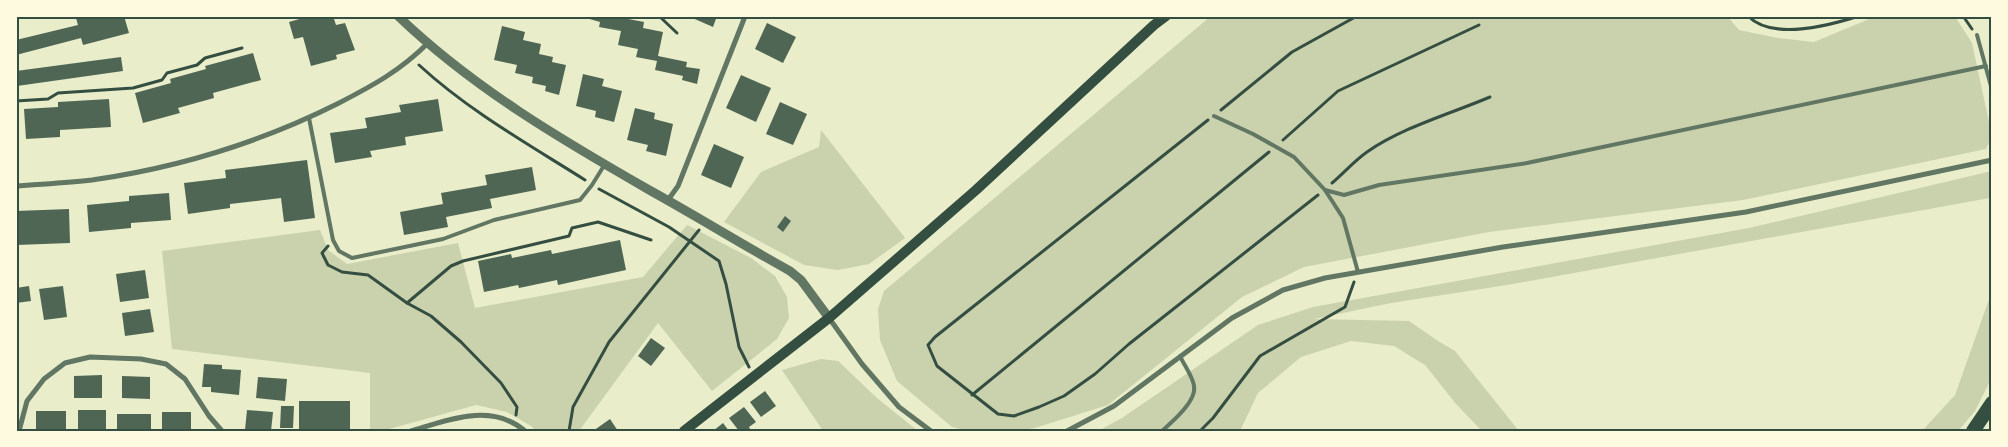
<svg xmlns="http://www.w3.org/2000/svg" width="2008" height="447" font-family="'Varela Round',sans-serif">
	<rect width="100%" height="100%" fill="#e9edc9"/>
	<g fill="#cad2ad">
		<polygon points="1211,16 1727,16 1739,30 1778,38 1814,42 1874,17 1944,16 1956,18 1972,43 1992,136 1986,149 1743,200 1489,232 1304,267 1242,297 1108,405 1035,428 1015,431 967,431 952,427 897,381 880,340 878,309 884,291"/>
		<polygon points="821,130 905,238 869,264 838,270 804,265 724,222 761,172 819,147"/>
		<polygon points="1992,171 1990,198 1507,285 1391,303 1314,319 1409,321 1438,341 1455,351 1519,431 1482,431 1456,404 1425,365 1394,346 1351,341 1301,357 1258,393 1240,431 1098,431 1122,418 1258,325 1313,307 1749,228"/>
		<polygon points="687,225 751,258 775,276 787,297 789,318 777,339 712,391 658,323 579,431 536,431 531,426 507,412 476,405 382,431 370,431 370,373 172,349 162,251 320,230 328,250 347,264 458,243 475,308 643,277"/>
		<polygon points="1992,291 1992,377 1975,411 1958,431 1922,431 1955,395"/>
		<polygon points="821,359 838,361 877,398 918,431 823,431 782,370"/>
	</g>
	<g fill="#4f6655">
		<polygon points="83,16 124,16 129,33 83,45 81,38 16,55 16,40 78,25 76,18"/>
		<polygon points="310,16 317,16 317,18 333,16 336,25 345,23 355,50 336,55 337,59 311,66 303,37 294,39 289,22"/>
		<polygon points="579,16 624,16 623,18 644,22 643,28 663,32 658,56 687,62 686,67 700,69 697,84 682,80 683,76 655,70 657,61 636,57 638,49 618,45 621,31 599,27 600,22"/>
		<polygon points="688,16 717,16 713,27"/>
		<polygon points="767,23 796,37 783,63 755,49"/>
		<polygon points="502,26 525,32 523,40 541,44 539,54 553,57 552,62 566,65 559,95 545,91 546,86 532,83 533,77 515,73 517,65 494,60"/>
		<polygon points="253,53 261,80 213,93 214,98 178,108 180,113 143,123 135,93 171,83 170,79 206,69 205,66"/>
		<polygon points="121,57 123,71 17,86 16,71"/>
		<polygon points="583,74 604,79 602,86 622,91 614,122 595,117 596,111 576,106"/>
		<polygon points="741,75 771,88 756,122 726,108"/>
		<polygon points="109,99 111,127 60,130 60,137 26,139 24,109 58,107 58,102"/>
		<polygon points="438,99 443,131 405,137 406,145 370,151 372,157 335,163 330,133 367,128 365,118 401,112 399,105"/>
		<polygon points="780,102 807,114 793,145 766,134"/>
		<polygon points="635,108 655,113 654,119 673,124 666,156 646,151 648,145 627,140"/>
		<polygon points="714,144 744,157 731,188 701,175"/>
		<polygon points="307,160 315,218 284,222 281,198 230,204 230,208 188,214 184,183 226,178 225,170"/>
		<polygon points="532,167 536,190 490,199 492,208 446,217 448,227 404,235 400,212 443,204 441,193 487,185 485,175"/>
		<polygon points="169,193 171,220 131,223 131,228 89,232 87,205 129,201 129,196"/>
		<polygon points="69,209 70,243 16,245 16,211"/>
		<polygon points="785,216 791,221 783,232 777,227"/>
		<polygon points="620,240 626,270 558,285 557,280 519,288 518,285 484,292 478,261 511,254 512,258 551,250 552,254"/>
		<polygon points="145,270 149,298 120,302 116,274"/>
		<polygon points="29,286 31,301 16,303 16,288"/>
		<polygon points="63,286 67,317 44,320 39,289"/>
		<polygon points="150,309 154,332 125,336 122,313"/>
		<polygon points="651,338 665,348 651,366 638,356"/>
		<polygon points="204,364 222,365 222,369 241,370 239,395 211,392 211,387 202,387"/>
		<polygon points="102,375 102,398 74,398 74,376"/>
		<polygon points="122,376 150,377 150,399 122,398"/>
		<polygon points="258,377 287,379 285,401 256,398"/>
		<polygon points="765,391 776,406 761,417 750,402"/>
		<rect x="299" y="401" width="51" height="30"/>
		<polygon points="281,406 294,406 293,428 280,428"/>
		<polygon points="744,407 756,422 749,427 751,431 739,431 729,418"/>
		<rect x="78" y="410" width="28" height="21"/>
		<polygon points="247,410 273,412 271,431 245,430"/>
		<rect x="36" y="411" width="30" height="20"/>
		<rect x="162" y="412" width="29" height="19"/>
		<rect x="117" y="414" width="34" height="17"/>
		<polygon points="610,419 618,431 593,431"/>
		<polygon points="723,423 729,431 713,431"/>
	</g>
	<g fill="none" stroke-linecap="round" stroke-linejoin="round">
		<g stroke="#344e41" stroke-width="3">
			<polyline points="659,16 677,33"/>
			<path d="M1748,16C1772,41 1831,25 1859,16"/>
			<polyline points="1963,16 1972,29"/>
			<path d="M419,65C469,111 528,144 585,180"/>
			<polyline points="16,101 48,99 58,93 133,88 162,80 167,73 197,65 205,58 242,48"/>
			<polyline points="1221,110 1292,52 1357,16"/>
			<polyline points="1208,120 935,337 928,345 937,366 998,414 1014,416 1039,407 1064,396 1095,374 1129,344 1318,195"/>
			<polyline points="1283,140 1338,91 1479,25"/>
			<path d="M1332,183C1344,173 1354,161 1367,152C1403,127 1450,114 1490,97"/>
			<polyline points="599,189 669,227 719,261 726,284 739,347 749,367"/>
			<polyline points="328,246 322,253 328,265 342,272 368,275 407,303 431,316 461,342 501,383 517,407 516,415"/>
			<polyline points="407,303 451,266 463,261 569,236 572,228 598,222 651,240"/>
			<polyline points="972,395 1269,152"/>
			<polyline points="569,431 573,407 609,342 699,230"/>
			<polyline points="1200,431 1213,418 1260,356 1345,307 1354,282"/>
		</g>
		<g stroke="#617663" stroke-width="4">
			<polyline points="1977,35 1992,90"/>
			<polyline points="1214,116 1253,134 1294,157 1325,190 1343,218 1358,272"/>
			<polyline points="309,118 333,240 339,251 352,258 443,239 494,220 580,200 592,185 605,164"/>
			<polyline points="1325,190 1344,195 1379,185 1527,163 1986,66"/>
			<path d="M1162,431C1172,422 1197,401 1194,386C1193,377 1184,365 1180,356"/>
		</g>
		<g stroke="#617663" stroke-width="5">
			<path d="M16,186C41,184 67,183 92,180C176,168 261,142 337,104C372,86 400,71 428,43"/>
			<polyline points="668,200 678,186 744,19"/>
			<polyline points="829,318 862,364 899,407 931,431"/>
			<polyline points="19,431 27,401 44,379 65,363 90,357 141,359 166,364 185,379 209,416 222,431"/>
			<path d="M411,431C448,420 491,402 525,431"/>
			<polyline points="1067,431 1114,406 1232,318 1283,290 1325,278 1503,247 1746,212 1992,160"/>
		</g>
		<path stroke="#617663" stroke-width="9" d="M398,16C473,88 562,140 651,191C698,217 743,245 790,271L801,280L829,318"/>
		<polyline stroke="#344e41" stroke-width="10" points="684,431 829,318 976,190 1154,25 1166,16"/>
		<polyline stroke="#344e41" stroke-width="14" points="1973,431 1992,403"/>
	</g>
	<rect width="2008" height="447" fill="none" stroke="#fefae0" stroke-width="35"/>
	<rect x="18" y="18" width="1972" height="412" fill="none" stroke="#344e41" stroke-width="2"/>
</svg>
